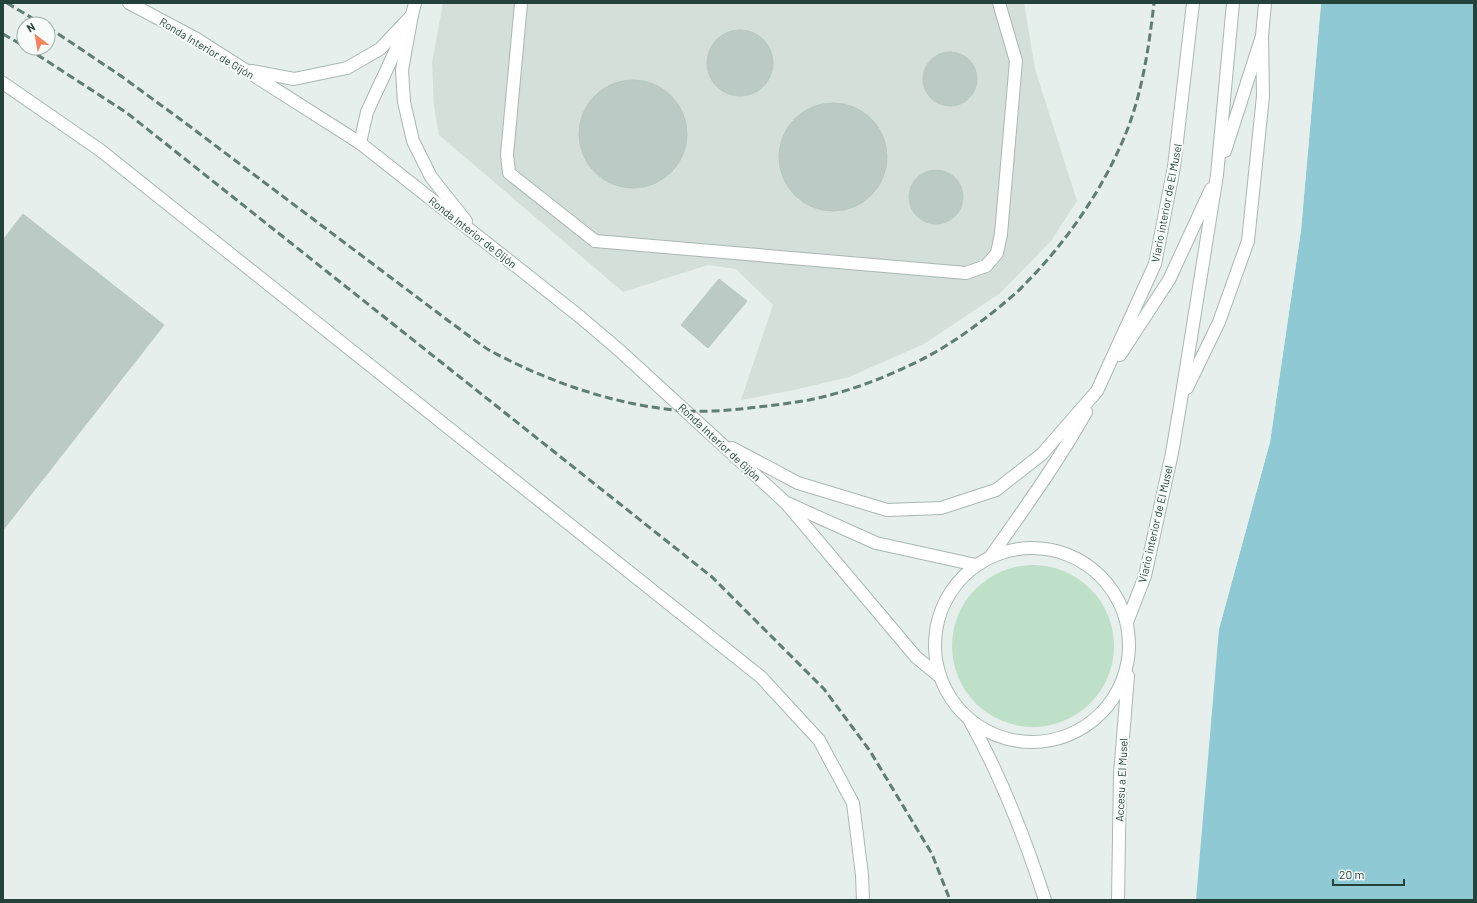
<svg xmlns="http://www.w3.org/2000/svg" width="1477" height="903" font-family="Barlow,sans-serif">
	<rect width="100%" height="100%" fill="#e6efeb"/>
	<polygon fill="#d4dfda" points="443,3 1024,3 1035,69 1077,201 1051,241 999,294 924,344 849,377 794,390 741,400 773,305 736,269 708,265 623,292 439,135 434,107 432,63"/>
	<circle fill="#bfe0c8" cx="1033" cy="646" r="81"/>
	<polygon fill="#8ec9d4" points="1321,3 1474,3 1474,900 1190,900 1186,776 1219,629 1270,442 1301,230"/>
	<polygon fill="#e6efeb" points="1319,3 1321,3 1301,230 1270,442 1219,629 1196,900 1188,900 1184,776 1217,629 1268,441 1299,230"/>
	<g fill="#bbcac4" stroke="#b8c9c2">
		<circle cx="740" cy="63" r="33"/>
		<circle cx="950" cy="79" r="27"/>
		<circle cx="633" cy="134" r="54"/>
		<circle cx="833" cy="157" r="54"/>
		<circle cx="936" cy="197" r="27"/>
		<polygon points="23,214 164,325 3,530 3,240"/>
		<polygon points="719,279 747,301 708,348 681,325"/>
	</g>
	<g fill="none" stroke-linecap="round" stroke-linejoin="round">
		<g stroke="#a8b8b2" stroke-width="14">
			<g id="minor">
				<polyline points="129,3 195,38 360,143 579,316 619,350 786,503 916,657 938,675"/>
				<polyline points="521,3 507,155 509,173 595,241 966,273 986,266 997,253 1001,234 1016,61 999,3"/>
				<polyline points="412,15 402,70 404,102 413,141 431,177 466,221"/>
				<polyline points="252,71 294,79 347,68 380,49 412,15"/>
				<polyline points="3,83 100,150 761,677 819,740 853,803 862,875 863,900"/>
				<polyline points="360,143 367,112 412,15 415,3"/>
				<polyline points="1225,151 1262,36"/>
				<polyline points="1120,355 1169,280 1211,189"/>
				<polyline points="1187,388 1219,322 1248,241 1263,96 1262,36 1265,3"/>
				<polyline points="732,448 798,483 887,510 941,508 996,490 1042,454 1097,391 1155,264 1174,167 1193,3"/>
				<polyline points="789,504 876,543 976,565"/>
				<circle cx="1032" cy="645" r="97"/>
				<path d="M991,556C1024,509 1058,462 1086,412"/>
				<polyline points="1127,622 1145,576 1172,453 1181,400 1217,175 1233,3"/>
				<path d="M970,721C1002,778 1025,838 1045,900"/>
				<polyline points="1118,900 1120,774 1128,676"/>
			</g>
		</g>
		<use href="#minor" stroke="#fff" stroke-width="12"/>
		<g stroke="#5f7d75" stroke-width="3" stroke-dasharray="8 4" stroke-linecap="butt">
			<polyline points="7,3 42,24"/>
			<path d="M48,27L121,76L180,119L450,322C463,331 476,342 489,350C548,382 620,407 687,411C711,412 734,410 758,407C775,405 792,403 809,400C843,393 877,381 908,366C942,351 974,328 1003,304C1010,298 1018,292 1024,285C1067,242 1106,185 1128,128C1143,88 1149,46 1154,3"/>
			<polyline points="3,34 24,46"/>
			<polyline points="27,48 127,113 712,577 824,689 870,751 932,854 950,900"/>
		</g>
	</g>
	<g text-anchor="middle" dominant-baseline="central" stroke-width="4" stroke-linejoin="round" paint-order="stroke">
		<g font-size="11" fill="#24423a" stroke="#f7fbf9">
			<text transform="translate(207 48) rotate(31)">Ronda Interior de Gijón</text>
			<text transform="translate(1166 203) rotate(-79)">Viario interior de El Musel</text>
			<text transform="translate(473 232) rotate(38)">Ronda Interior de Gijón</text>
			<text transform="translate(720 442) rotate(43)">Ronda Interior de Gijón</text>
			<text transform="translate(1155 524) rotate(-77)">Viario interior de El Musel</text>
			<text transform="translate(1121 780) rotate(-87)">Accesu a El Musel</text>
		</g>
	</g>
	<rect width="1477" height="903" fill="none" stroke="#24423a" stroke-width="8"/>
	<g transform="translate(36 36) rotate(329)"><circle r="19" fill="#f7fbf9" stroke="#a3b1ad"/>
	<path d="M0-3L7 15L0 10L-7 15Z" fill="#f4845f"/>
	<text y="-6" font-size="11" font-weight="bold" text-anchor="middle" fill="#24423a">N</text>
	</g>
	<path d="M1333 879v6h71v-6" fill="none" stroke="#24423a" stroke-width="2"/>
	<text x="1339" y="879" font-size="12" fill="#24423a" stroke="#f7fbf9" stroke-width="3" paint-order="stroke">20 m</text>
</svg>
